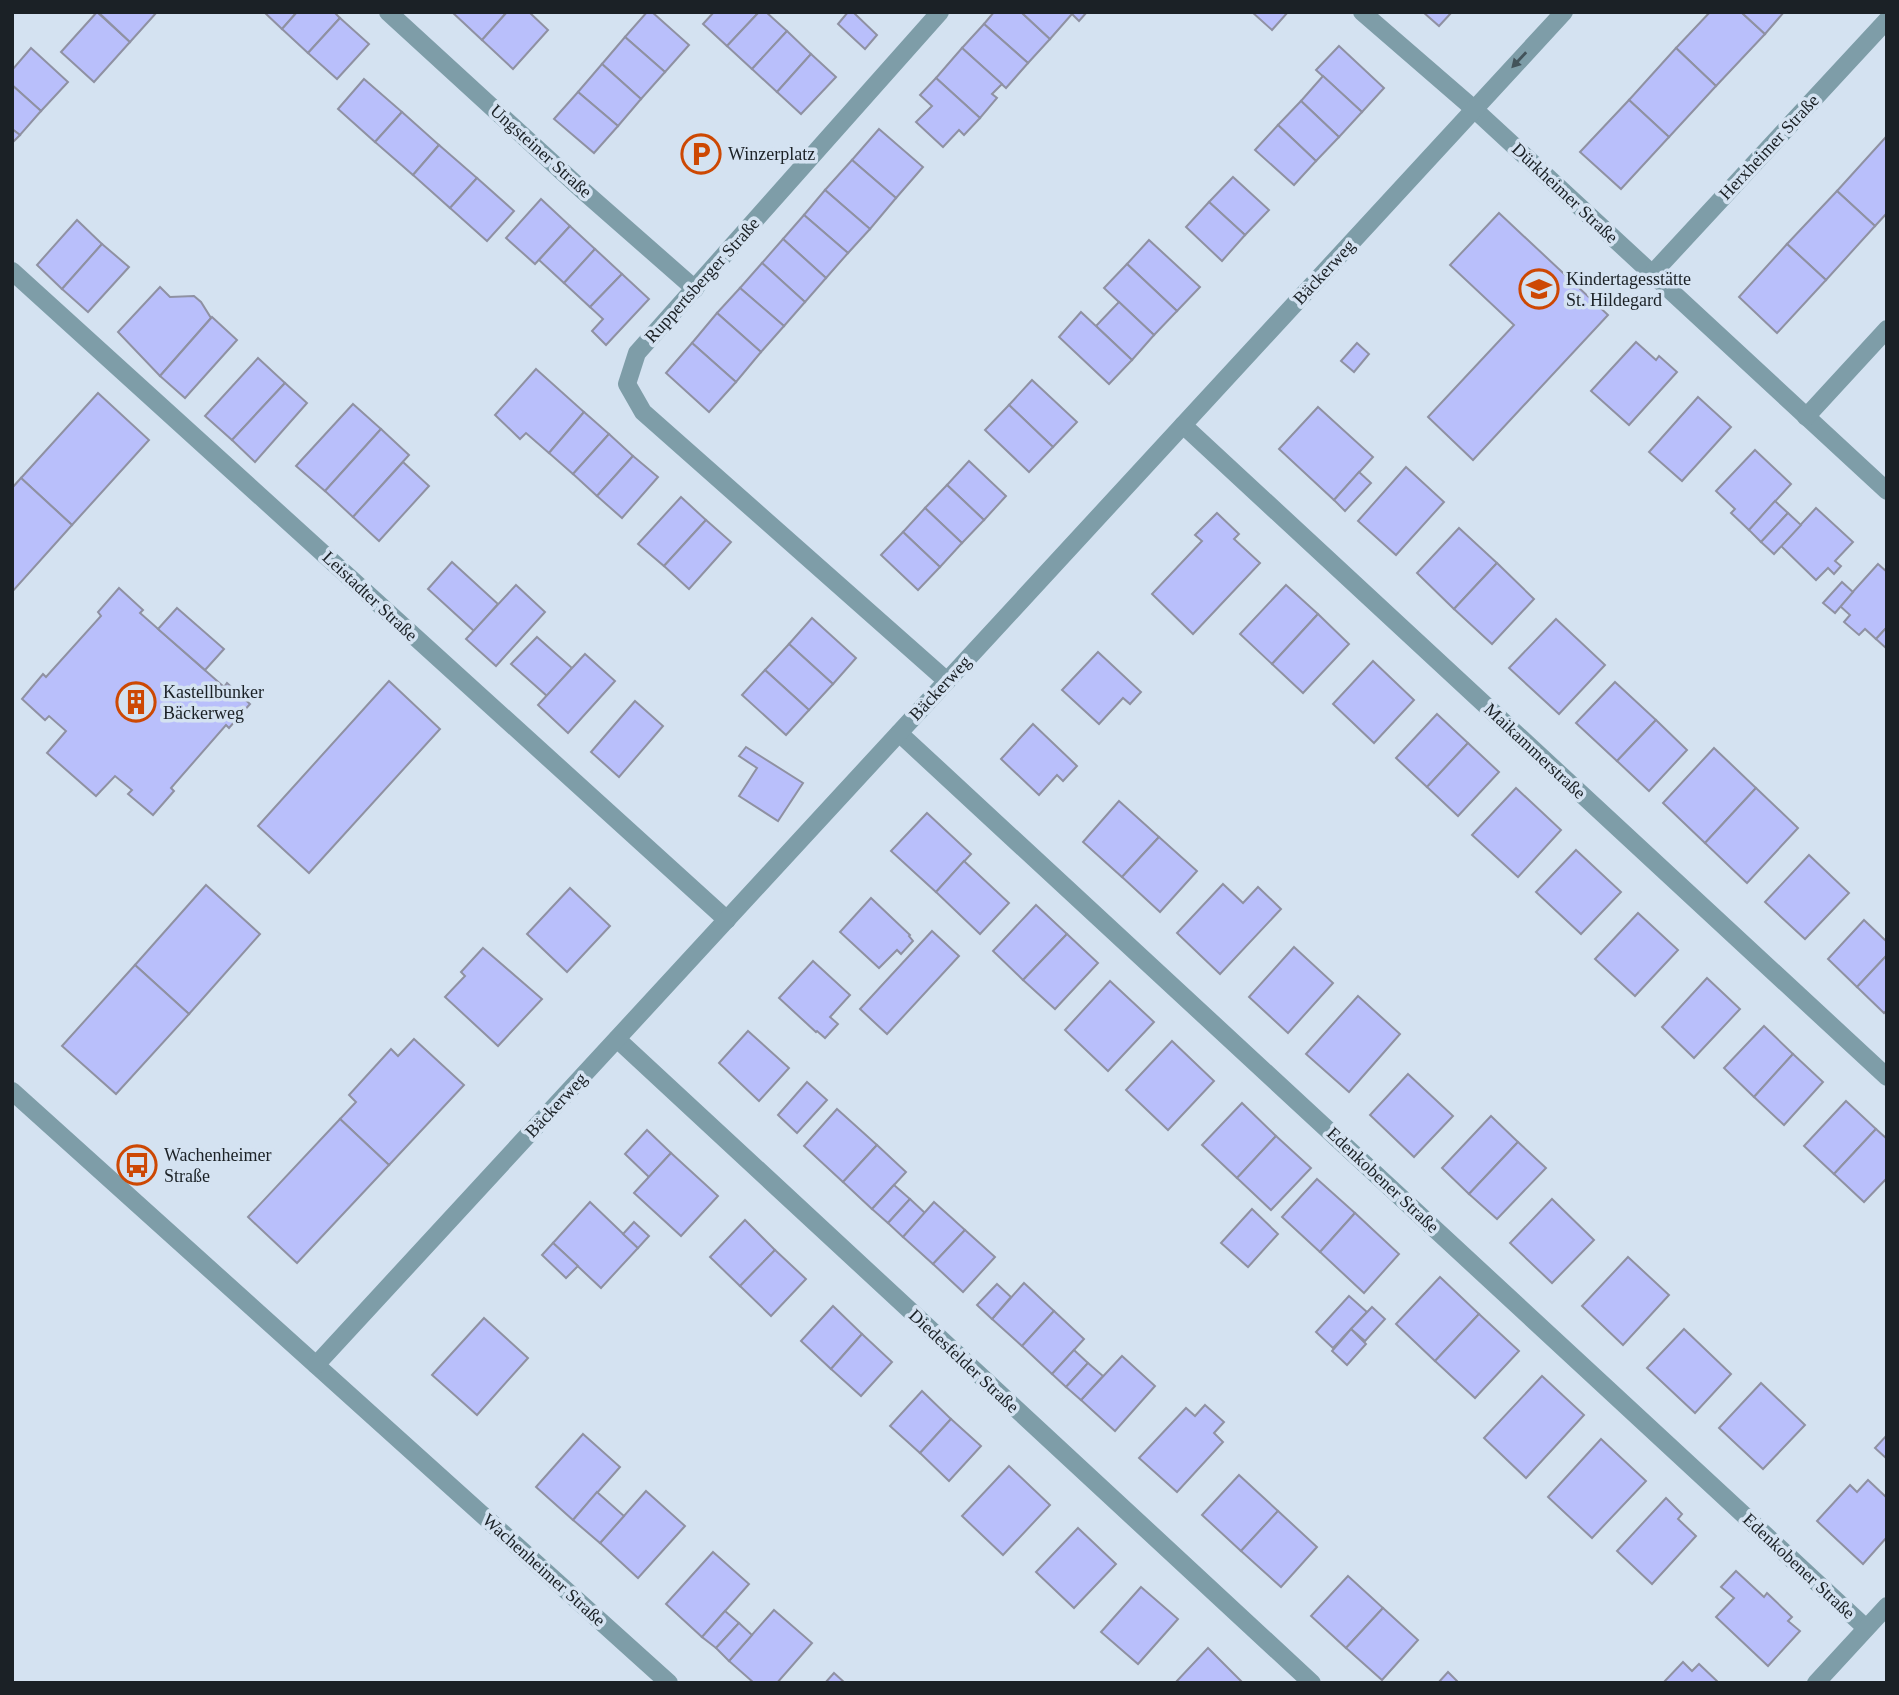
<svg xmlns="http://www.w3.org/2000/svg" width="1899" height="1695" font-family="'Times New Roman',serif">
	<rect width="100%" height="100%" fill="#d4e2f1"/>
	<g fill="#b9bffb" stroke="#8f91a2" stroke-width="2">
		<polygon points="97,12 130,42 94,82 61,52"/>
		<polygon points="98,12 157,12 130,42"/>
		<polygon points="264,12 297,12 282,29"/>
		<polygon points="297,12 334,12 340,18 308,53 282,29"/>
		<polygon points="452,12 507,12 482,40"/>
		<polygon points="507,12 529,12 548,30 513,69 482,40"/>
		<polygon points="647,12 652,12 689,45 665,72 625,37"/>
		<polygon points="714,12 759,12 727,46 703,24"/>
		<polygon points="759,12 766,12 787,31 752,69 727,46"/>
		<polygon points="848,12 853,12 877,35 865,49 838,24"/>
		<polygon points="994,12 1021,12 1050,39 1028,63 984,24"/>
		<polygon points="1021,12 1070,12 1072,14 1050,39"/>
		<polygon points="1070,12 1087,12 1079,21"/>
		<polygon points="1252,12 1288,12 1272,30"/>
		<polygon points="1423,12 1452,12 1439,26"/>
		<polygon points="1710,12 1741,12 1765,34 1716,86 1676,48"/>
		<polygon points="1741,12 1784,12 1765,34"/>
		<polygon points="340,18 369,44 337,79 308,53"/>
		<polygon points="984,24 1028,63 1006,88 962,48"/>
		<polygon points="787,31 811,54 777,92 752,69"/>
		<polygon points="625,37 665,72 641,99 602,64"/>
		<polygon points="1339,46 1384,88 1362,112 1316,70"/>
		<polygon points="31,48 68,82 41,111 12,85 12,70"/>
		<polygon points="962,48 1002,84 992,94 997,98 980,118 936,78"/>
		<polygon points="1676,48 1716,86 1669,137 1629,100"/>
		<polygon points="811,54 836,77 801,114 777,92"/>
		<polygon points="602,64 641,99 618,126 578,92"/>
		<polygon points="1323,76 1362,112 1339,137 1301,101"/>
		<polygon points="936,78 980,118 964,135 959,130 943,147 916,122 932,106 920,95"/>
		<polygon points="364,79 402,112 375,142 338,109"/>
		<polygon points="12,85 41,111 20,135 12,129"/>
		<polygon points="578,92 618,126 594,153 554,119"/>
		<polygon points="1629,100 1669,137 1621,189 1580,152"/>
		<polygon points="1301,101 1339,137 1316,161 1278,125"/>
		<polygon points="402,112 439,145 413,175 375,142"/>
		<polygon points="1278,125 1316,161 1294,185 1255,150"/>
		<polygon points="12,129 20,135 12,143"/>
		<polygon points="879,129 923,167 896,198 852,160"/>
		<polygon points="1885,138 1887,140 1887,213 1875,226 1837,191"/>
		<polygon points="439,145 477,178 450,208 413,175"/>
		<polygon points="852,160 896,198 870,229 825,190"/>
		<polygon points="1233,177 1269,210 1245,235 1209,202"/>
		<polygon points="477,178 514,211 487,241 450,208"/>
		<polygon points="825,190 870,229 848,253 804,215"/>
		<polygon points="1837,191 1875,226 1826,280 1787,244"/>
		<polygon points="541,199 570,226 535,264 506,238"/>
		<polygon points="1209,202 1245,235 1222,261 1186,227"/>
		<polygon points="1499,213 1608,315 1473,460 1428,417 1514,325 1450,265"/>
		<polygon points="804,215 848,253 826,278 783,239"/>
		<polygon points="77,220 102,244 62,289 37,265"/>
		<polygon points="570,226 595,249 564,283 539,260"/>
		<polygon points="783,239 826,278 805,302 762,263"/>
		<polygon points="1149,240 1200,287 1177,311 1127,264"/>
		<polygon points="102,244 129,267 88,312 62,289"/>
		<polygon points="1787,244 1826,280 1777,333 1739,297"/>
		<polygon points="595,249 622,274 590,307 564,283"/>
		<polygon points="762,263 805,302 784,326 740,288"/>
		<polygon points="1127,264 1177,311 1154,335 1104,288"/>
		<polygon points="622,274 649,299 606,345 592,331 603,319 590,307"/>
		<polygon points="160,287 170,297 194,296 201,302 211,318 160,376 118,332"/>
		<polygon points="740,288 784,326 761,352 717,313"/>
		<polygon points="1119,302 1154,335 1132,360 1096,326"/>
		<polygon points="1081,312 1132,360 1109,384 1059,337"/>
		<polygon points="717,313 761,352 736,382 692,343"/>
		<polygon points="212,317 237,340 185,398 160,376"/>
		<polygon points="1636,342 1656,360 1659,356 1677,372 1629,425 1591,391"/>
		<polygon points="692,343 736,382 709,412 666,373"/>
		<polygon points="1357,343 1369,354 1354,372 1341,361"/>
		<polygon points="258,358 285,383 232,440 205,416"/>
		<polygon points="536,369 584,412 549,453 526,433 520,439 495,415"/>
		<polygon points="1032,380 1077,422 1053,447 1009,405"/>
		<polygon points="285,383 307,403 255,462 232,440"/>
		<polygon points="98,393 149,440 72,525 21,478"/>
		<polygon points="1698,397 1731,427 1682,481 1649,452"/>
		<polygon points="353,404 381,429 325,491 296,466"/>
		<polygon points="1009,405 1053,447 1029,472 985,430"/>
		<polygon points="1318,407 1373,457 1334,500 1279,449"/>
		<polygon points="584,412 609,434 573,474 549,453"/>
		<polygon points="381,429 409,455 353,517 325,491"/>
		<polygon points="609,434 633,456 597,496 573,474"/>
		<polygon points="1755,450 1791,484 1749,530 1731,513 1735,509 1716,491"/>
		<polygon points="633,456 658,477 622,518 597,496"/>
		<polygon points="969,461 1006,496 984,520 947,485"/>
		<polygon points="403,462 429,486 379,541 353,517"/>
		<polygon points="1406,467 1444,502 1396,555 1358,521"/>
		<polygon points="1359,472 1371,483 1345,511 1334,500"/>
		<polygon points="21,478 72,525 12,592 12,488"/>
		<polygon points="947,485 984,520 962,543 925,508"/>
		<polygon points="681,497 706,520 664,566 638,544"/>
		<polygon points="1775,501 1788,513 1761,542 1749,530"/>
		<polygon points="925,508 962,543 940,567 903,532"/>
		<polygon points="1816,508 1853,542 1835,561 1841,566 1834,574 1828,568 1816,580 1781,546"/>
		<polygon points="1217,513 1239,534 1234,539 1260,563 1193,634 1152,594 1202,541 1195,535"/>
		<polygon points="1788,513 1801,525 1774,554 1761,542"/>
		<polygon points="706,520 731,542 689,589 664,566"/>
		<polygon points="1459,528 1497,563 1454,609 1417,573"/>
		<polygon points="903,532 940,567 918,590 881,555"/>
		<polygon points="452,562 498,604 474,631 428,589"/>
		<polygon points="1497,563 1534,599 1492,644 1454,609"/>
		<polygon points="1878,564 1887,572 1887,627 1876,639 1865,629 1859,635 1844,622 1850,615 1840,606"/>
		<polygon points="1842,582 1853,592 1835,613 1823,603"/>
		<polygon points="516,585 545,612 496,666 466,639"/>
		<polygon points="1286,585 1318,614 1272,664 1240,634"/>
		<polygon points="119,588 143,610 140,613 224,687 227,683 250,704 229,728 226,725 171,788 174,791 153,815 128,794 132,790 115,776 96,796 47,753 66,731 49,716 45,720 22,699 43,674 46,677 101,616 98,612"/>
		<polygon points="177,608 224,649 205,670 158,629"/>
		<polygon points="1318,614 1349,644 1303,693 1272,664"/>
		<polygon points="812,618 856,658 833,684 789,644"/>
		<polygon points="1556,619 1605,665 1559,714 1509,668"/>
		<polygon points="1887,627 1887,649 1876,639"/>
		<polygon points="537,637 572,668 547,696 511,664"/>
		<polygon points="789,644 833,684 809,710 765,670"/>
		<polygon points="1098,652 1141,692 1130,704 1123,698 1099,724 1062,690"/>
		<polygon points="585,654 615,681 568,733 538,705"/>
		<polygon points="1373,661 1414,700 1374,743 1333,704"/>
		<polygon points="765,670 809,710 786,735 742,695"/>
		<polygon points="389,681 440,729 309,873 258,826"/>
		<polygon points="1615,682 1656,720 1617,761 1576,723"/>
		<polygon points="635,701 663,726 619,777 591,752"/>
		<polygon points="1437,714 1468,743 1427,787 1396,758"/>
		<polygon points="1656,720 1687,750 1649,791 1617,761"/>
		<polygon points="1033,724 1077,766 1063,781 1057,775 1039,795 1001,759"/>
		<polygon points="1468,743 1499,772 1458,816 1427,787"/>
		<polygon points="746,747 803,783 778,821 739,796 757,768 739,756"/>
		<polygon points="1714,748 1756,788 1705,843 1663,803"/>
		<polygon points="1516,788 1561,830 1518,877 1472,835"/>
		<polygon points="1756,788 1798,828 1747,883 1705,843"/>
		<polygon points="1119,801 1159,837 1122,877 1083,842"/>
		<polygon points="927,813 971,854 936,892 891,851"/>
		<polygon points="1159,837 1197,871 1160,912 1122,877"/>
		<polygon points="1576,850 1621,892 1581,934 1536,892"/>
		<polygon points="1809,855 1849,893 1805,939 1765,902"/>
		<polygon points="964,861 1009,903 980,934 936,892"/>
		<polygon points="1223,884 1243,903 1258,887 1281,909 1220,974 1177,933"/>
		<polygon points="206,885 260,934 189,1014 135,965"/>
		<polygon points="570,888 610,926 567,972 527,934"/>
		<polygon points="871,898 910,935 909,936 913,941 901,954 897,950 879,968 840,932"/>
		<polygon points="1036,905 1067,934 1023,980 993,951"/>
		<polygon points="1638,913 1678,950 1635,996 1595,959"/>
		<polygon points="1864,920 1887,942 1887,955 1857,987 1828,959"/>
		<polygon points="932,931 959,956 887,1034 860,1009"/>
		<polygon points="1067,934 1098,963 1055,1009 1023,980"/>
		<polygon points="1294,947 1333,983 1288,1033 1249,997"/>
		<polygon points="483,948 542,999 498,1046 445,997 465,976 461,972"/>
		<polygon points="1887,955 1887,1010 1884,1013 1857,987"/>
		<polygon points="813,961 850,995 830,1017 838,1024 825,1038 817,1031 816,1032 779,998"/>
		<polygon points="135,965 189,1014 116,1094 62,1046"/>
		<polygon points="1707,978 1740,1009 1694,1058 1662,1027"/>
		<polygon points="1110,981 1154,1022 1108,1071 1065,1030"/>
		<polygon points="1358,996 1400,1034 1349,1092 1306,1054"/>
		<polygon points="1764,1026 1793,1054 1754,1097 1724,1068"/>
		<polygon points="748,1031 789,1068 759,1101 719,1063"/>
		<polygon points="414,1039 464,1085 389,1165 340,1119 356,1102 349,1095 391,1049 398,1056"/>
		<polygon points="1172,1041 1214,1081 1168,1130 1126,1090"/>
		<polygon points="1793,1054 1823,1082 1784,1125 1754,1097"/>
		<polygon points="1408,1074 1453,1116 1414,1157 1370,1115"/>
		<polygon points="807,1082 827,1100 797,1133 778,1115"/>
		<polygon points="1846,1101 1876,1129 1834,1174 1804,1146"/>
		<polygon points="1242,1103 1276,1136 1237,1178 1202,1145"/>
		<polygon points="837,1109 877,1145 843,1182 804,1146"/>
		<polygon points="1491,1116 1518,1142 1469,1194 1442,1168"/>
		<polygon points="340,1119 389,1165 297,1263 248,1217"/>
		<polygon points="1876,1129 1887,1139 1887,1178 1864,1202 1834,1174"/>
		<polygon points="647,1130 671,1153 649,1177 625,1154"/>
		<polygon points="1276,1136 1311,1168 1271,1210 1237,1178"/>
		<polygon points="1518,1142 1546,1168 1497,1219 1469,1194"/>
		<polygon points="877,1145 906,1172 872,1209 843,1182"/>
		<polygon points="671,1153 718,1196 681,1236 634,1193"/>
		<polygon points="1317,1179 1355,1213 1320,1252 1282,1217"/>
		<polygon points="894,1185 910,1199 888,1223 872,1209"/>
		<polygon points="910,1199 925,1213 903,1237 888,1223"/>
		<polygon points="1552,1199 1594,1240 1552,1283 1510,1243"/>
		<polygon points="590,1202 638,1248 601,1288 553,1243"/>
		<polygon points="934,1202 965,1230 933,1264 903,1237"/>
		<polygon points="1252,1209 1278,1234 1248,1267 1221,1243"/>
		<polygon points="1355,1213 1399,1254 1364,1293 1320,1252"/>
		<polygon points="745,1220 775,1250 740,1286 710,1257"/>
		<polygon points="634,1222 649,1236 638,1248 623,1234"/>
		<polygon points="965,1230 995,1257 963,1292 933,1264"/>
		<polygon points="553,1243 578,1266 566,1278 542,1255"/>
		<polygon points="775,1250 806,1279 771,1316 740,1286"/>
		<polygon points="1628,1257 1669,1295 1623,1345 1582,1306"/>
		<polygon points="1440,1277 1479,1314 1435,1361 1396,1324"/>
		<polygon points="1024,1283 1054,1311 1022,1346 992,1319"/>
		<polygon points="997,1284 1011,1297 992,1319 977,1305"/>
		<polygon points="1349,1296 1367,1312 1333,1348 1316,1332"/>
		<polygon points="833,1306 862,1334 831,1369 801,1341"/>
		<polygon points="1372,1307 1385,1319 1365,1341 1351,1329"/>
		<polygon points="1054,1311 1084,1339 1052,1374 1022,1346"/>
		<polygon points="1479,1314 1519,1351 1475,1398 1435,1361"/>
		<polygon points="484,1318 528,1358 477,1415 432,1375"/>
		<polygon points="1351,1329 1366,1344 1347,1365 1332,1351"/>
		<polygon points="1684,1329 1731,1374 1695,1413 1647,1368"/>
		<polygon points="862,1334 892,1362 861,1396 831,1369"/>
		<polygon points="1074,1350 1088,1363 1066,1387 1052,1374"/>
		<polygon points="1122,1356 1155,1386 1115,1431 1081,1400"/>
		<polygon points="1088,1363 1103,1376 1081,1400 1066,1387"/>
		<polygon points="1542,1376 1584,1415 1526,1478 1484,1438"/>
		<polygon points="1761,1383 1805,1425 1763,1469 1719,1428"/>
		<polygon points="922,1391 951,1419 920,1453 890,1426"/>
		<polygon points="1205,1405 1224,1422 1214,1433 1223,1442 1177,1492 1139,1458 1186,1408 1195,1416"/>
		<polygon points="951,1419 981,1446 949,1481 920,1453"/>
		<polygon points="583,1434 620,1467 573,1520 536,1487"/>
		<polygon points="1887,1435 1887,1459 1875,1448"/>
		<polygon points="1601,1439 1646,1481 1592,1538 1548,1497"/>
		<polygon points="1009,1466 1050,1505 1003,1555 962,1516"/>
		<polygon points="1239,1475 1278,1511 1241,1551 1202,1515"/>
		<polygon points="1868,1480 1887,1498 1887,1537 1863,1564 1817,1521 1850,1485 1857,1492"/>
		<polygon points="646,1491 685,1526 638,1578 600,1543"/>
		<polygon points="597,1492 624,1516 600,1543 573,1520"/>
		<polygon points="1666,1498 1682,1514 1678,1519 1696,1536 1652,1584 1617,1551"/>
		<polygon points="1278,1511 1317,1547 1281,1587 1241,1551"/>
		<polygon points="1078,1528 1116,1564 1074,1608 1036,1572"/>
		<polygon points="713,1552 749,1584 702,1637 666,1604"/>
		<polygon points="1736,1571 1764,1597 1767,1593 1792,1617 1788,1621 1800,1631 1768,1666 1716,1617 1734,1598 1721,1587"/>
		<polygon points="1348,1576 1383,1608 1346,1648 1311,1616"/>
		<polygon points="1141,1587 1178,1619 1138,1664 1101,1632"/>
		<polygon points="1383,1608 1418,1640 1382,1680 1346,1648"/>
		<polygon points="774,1610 812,1643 777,1683 754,1683 729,1661"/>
		<polygon points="725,1611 739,1623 716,1648 702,1637"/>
		<polygon points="739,1623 752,1635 729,1661 716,1648"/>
		<polygon points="1208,1648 1243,1683 1175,1683"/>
		<polygon points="1683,1662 1692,1671 1699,1664 1719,1683 1663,1683"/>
		<polygon points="1448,1672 1459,1683 1438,1683"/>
		<polygon points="834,1673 845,1683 825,1683"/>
	</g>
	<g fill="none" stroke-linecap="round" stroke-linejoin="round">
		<g stroke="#7e9da8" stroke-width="18">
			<polyline points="388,12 580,188 695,289"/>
			<polyline points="940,12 637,353 627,384 643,412 947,681"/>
			<polyline points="1362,12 1474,109 1887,491"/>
			<polyline points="12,271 727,920"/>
			<polyline points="1652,274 1887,20"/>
			<polyline points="1806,417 1887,329"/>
			<polyline points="1183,425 1887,1077"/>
			<polyline points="899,733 1866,1628"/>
			<polyline points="617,1039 1312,1683"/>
			<polyline points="12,1091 669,1683"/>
			<polyline points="316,1365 1564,12"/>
			<polyline points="1816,1683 1887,1606"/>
		</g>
	</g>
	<defs><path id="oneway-solid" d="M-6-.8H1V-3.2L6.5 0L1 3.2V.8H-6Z" transform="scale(1.75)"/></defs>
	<use fill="#43535a" href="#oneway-solid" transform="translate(1519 60) rotate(133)"/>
	<defs>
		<g id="parking-ring" transform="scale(2.0125)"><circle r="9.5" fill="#d4e2f1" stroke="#cd4803" stroke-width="1.5"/><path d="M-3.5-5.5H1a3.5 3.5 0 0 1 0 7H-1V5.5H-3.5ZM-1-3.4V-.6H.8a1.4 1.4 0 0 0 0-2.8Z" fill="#cd4803"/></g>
		<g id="school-ring" transform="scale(2.0125)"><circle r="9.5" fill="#d4e2f1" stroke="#cd4803" stroke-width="1.5"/><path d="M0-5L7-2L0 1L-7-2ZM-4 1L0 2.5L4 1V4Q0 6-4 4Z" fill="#cd4803"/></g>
		<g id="building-ring" transform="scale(2.0125)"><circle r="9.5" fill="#d4e2f1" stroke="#cd4803" stroke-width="1.5"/><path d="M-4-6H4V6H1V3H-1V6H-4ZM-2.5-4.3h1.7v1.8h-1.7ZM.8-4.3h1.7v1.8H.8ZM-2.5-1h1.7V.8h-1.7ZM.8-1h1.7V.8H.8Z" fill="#cd4803"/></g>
		<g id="bus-ring" transform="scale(2.0125)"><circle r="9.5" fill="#d4e2f1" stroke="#cd4803" stroke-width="1.5"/><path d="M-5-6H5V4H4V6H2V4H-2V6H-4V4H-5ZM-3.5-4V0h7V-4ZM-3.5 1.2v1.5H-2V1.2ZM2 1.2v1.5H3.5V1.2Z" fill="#cd4803"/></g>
	</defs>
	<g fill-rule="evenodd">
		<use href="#parking-ring" x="701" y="154"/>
		<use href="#school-ring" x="1539" y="289"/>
		<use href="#building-ring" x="136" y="702"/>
		<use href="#bus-ring" x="137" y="1165"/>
	</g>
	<g text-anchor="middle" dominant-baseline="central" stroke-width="7" stroke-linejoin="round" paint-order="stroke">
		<g font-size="18" fill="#1b2126" stroke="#d4e2f1">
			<text transform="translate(1769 147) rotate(-47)">Herxheimer Straße</text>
			<text transform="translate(541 151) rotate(42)">Ungsteiner Straße</text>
			<text transform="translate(1565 193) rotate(43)">Dürkheimer Straße</text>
			<text transform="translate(1324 272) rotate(-47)">Bäckerweg</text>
			<text transform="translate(702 280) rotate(-48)">Ruppertsberger Straße</text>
			<text transform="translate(370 596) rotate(43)">Leistadter Straße</text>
			<text transform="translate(940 688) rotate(-47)">Bäckerweg</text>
			<text transform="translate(1535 751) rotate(43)">Maikammerstraße</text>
			<text transform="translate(556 1105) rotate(-47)">Bäckerweg</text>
			<text transform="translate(1383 1180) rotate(43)">Edenkobener Straße</text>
			<text transform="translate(964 1361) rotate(43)">Diedesfelder Straße</text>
			<text transform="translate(1799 1566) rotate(43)">Edenkobener Straße</text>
			<text transform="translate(544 1570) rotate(42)">Wachenheimer Straße</text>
		</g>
		<g font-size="18" fill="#1b2126" stroke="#d4e2f1" text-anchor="start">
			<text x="728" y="154">Winzerplatz</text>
			<text x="1566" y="279">Kindertagesstätte<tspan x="1566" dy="21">St. Hildegard</tspan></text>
			<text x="163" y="692">Kastellbunker<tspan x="163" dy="21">Bäckerweg</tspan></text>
			<text x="164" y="1155">Wachenheimer<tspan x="164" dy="21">Straße</tspan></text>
		</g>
	</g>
	<rect width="1899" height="1695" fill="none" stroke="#1b2126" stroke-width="28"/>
</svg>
